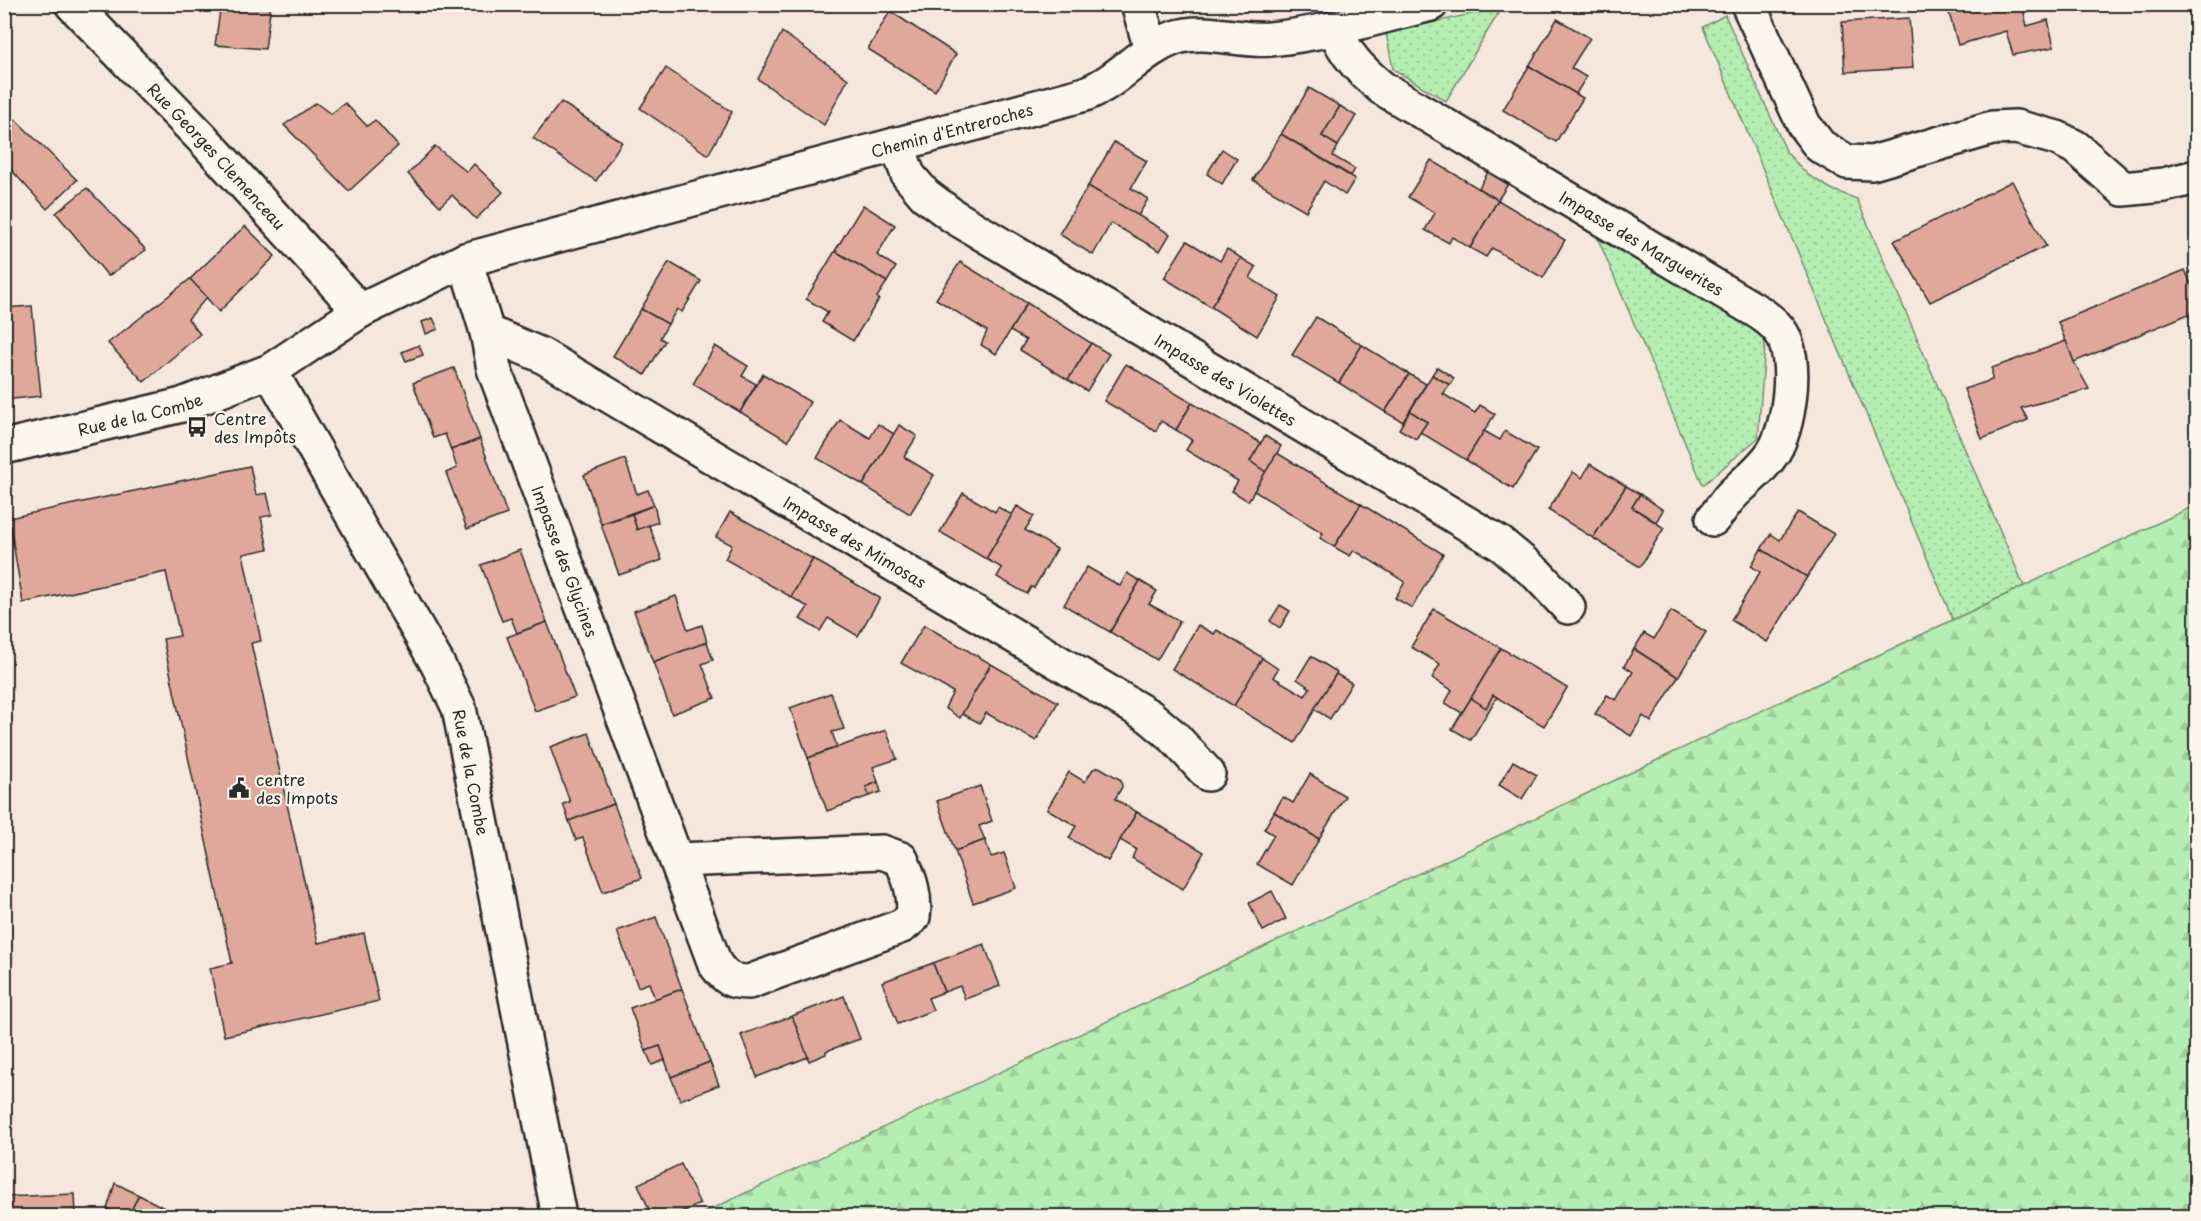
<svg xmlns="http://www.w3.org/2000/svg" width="2201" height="1221" font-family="'Playpen Sans',sans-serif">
	<defs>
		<pattern id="grass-dots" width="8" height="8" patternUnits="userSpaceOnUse" patternTransform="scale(1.5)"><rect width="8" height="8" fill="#b5eeb2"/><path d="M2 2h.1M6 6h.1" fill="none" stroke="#9ccc99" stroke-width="1.8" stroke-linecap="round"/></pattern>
		<pattern id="forest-firs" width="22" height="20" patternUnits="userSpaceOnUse" patternTransform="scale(1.5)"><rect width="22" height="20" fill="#b5eeb2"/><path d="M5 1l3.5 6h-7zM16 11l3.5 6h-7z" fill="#9ccc99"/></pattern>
	</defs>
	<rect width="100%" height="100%" fill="#f6e7dc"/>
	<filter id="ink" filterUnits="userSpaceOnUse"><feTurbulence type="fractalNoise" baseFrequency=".0167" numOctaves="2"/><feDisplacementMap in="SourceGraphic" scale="12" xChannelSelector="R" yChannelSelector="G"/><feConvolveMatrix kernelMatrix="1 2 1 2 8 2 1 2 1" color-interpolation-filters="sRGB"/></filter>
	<g filter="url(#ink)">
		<g fill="url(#grass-dots)" stroke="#708c6e" stroke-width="1.5">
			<polygon points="1502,7 1446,101 1393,69 1386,33"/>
			<polygon points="1725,15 1787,153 1808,175 1833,190 1857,199 2024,586 1953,620 1703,27"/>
			<polygon points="1598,239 1766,331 1758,438 1703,485"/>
		</g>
		<polygon fill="url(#forest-firs)" stroke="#708c6e" stroke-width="1.5" points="2196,505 2196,1216 697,1216 2024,586"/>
		<g fill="#e0a89a" stroke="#2b2b2b" stroke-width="1.5">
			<polygon points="221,4 271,4 265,49 215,45"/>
			<polygon points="1925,4 2022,4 2027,26 2048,20 2054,47 2013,55 2006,31 1958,45 1947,6 1927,12"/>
			<polygon points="890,11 956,54 935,91 868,49"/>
			<polygon points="1909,18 1913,68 1845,72 1842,22"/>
			<polygon points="1557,19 1590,38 1571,68 1586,77 1576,94 1529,66"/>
			<polygon points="782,32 848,79 824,125 758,79"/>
			<polygon points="1529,66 1583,98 1556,142 1503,110"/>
			<polygon points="666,68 732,112 708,155 640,108"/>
			<polygon points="1309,88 1340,106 1322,136 1338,146 1333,156 1355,169 1351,176 1281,134"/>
			<polygon points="561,102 622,142 596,181 533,138"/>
			<polygon points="316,103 331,114 345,103 367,126 375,120 398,146 349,191 284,125"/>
			<polygon points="1340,106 1356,116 1338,146 1322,136"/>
			<polygon points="15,119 77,180 47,209 4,162 4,131"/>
			<polygon points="1281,134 1355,179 1345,195 1324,181 1306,211 1253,180"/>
			<polygon points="1114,142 1147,161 1131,188 1148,199 1138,216 1088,186"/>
			<polygon points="435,146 467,172 474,164 503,192 476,219 452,195 440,206 408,174"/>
			<polygon points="1222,149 1237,159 1222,184 1207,174"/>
			<polygon points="1431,160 1498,200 1470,248 1452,237 1449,243 1425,230 1435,213 1408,197"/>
			<polygon points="1488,172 1508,184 1498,200 1479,188"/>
			<polygon points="2012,181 2046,246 1930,302 1894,241"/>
			<polygon points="1088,186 1170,234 1160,251 1111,223 1093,255 1059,234"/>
			<polygon points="87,188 146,250 108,276 56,213"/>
			<polygon points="1498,200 1565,240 1543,278 1492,248 1486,257 1470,248"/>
			<polygon points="863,205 895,225 877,255 896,267 887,282 835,251"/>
			<polygon points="245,226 275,256 219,312 190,279"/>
			<polygon points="1187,241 1220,261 1227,249 1241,258 1211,307 1164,278"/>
			<polygon points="835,251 887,282 877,297 879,299 853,341 822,322 828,312 806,299"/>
			<polygon points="1241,258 1256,267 1250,278 1280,297 1257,336 1211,307"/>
			<polygon points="669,262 701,281 682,312 677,309 668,324 641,309"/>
			<polygon points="960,262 1027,303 996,354 981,345 987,331 936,299"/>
			<polygon points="2185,270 2196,295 2196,311 2074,362 2058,322"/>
			<polygon points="190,279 207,297 188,319 200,334 144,382 108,343"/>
			<polygon points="1027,303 1091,343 1068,380 1020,350 1026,340 1010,331"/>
			<polygon points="32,306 41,396 4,400 4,308"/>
			<polygon points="641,309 668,324 660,338 665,341 645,375 613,356"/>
			<polygon points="1316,317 1362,345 1339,383 1292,355"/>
			<polygon points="433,318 438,329 426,334 422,322"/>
			<polygon points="2066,341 2074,362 2089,389 2021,408 2028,420 1982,439 1964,389 1992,380 1992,368"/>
			<polygon points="1091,343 1109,354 1087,391 1068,380"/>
			<polygon points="419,345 423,355 406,361 402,352"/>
			<polygon points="1362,345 1409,374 1385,412 1339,383"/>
			<polygon points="715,346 748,366 742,376 756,384 740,412 693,384"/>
			<polygon points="1126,364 1192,403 1176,430 1161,421 1156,431 1104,401"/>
			<polygon points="1437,367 1454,378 1450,385 1432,375"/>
			<polygon points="454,368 480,439 451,450 445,434 433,438 413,383"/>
			<polygon points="763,374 810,402 788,441 740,412"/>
			<polygon points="1409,374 1426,384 1403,422 1385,412"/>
			<polygon points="1432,375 1450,385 1443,394 1475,413 1480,405 1495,414 1466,460 1420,432 1427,422 1410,411"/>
			<polygon points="1192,403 1261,443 1250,461 1266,472 1248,501 1232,491 1238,481 1186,450 1192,440 1176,430"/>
			<polygon points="1410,411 1427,422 1416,439 1399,429"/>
			<polygon points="840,420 870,438 878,424 894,434 863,485 817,458"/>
			<polygon points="899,425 917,436 904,457 934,475 910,514 863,485"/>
			<polygon points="1484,431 1500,440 1505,431 1537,450 1513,489 1466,460"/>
			<polygon points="1265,436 1281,446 1266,472 1250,461"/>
			<polygon points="480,439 507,514 467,529 446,473 457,468 451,450"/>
			<polygon points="1277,453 1361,504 1334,547 1320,538 1323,533 1254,491"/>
			<polygon points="625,459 637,494 648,490 654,505 601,524 584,475"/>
			<polygon points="1590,464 1626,486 1593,538 1548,510 1573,472 1582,478"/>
			<polygon points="250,466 256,495 267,493 272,515 261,517 268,549 243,554 261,641 251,643 318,943 364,933 379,1001 224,1036 210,968 232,963 163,639 180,636 166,572 23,603 9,518"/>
			<polygon points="1626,486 1640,494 1632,507 1664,528 1640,567 1593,538"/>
			<polygon points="963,493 995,512 998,507 1012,515 986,559 940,532"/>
			<polygon points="1640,494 1663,510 1656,522 1632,507"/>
			<polygon points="1361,504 1443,554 1412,608 1395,598 1405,582 1354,550 1350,556 1334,547"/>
			<polygon points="654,505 658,522 637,530 632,514"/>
			<polygon points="1017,506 1034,516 1025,530 1057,549 1034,588 1031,587 1027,594 997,577 1002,568 986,559"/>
			<polygon points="730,512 813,559 791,597 725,559 732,545 716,537"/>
			<polygon points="1798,512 1834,534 1807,577 1761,549 1771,534 1780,540"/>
			<polygon points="632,514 637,530 649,525 662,560 619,575 601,524"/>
			<polygon points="1761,549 1807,577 1767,642 1731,620 1760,572 1751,566"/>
			<polygon points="520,550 547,622 517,633 511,618 502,621 481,565"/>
			<polygon points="813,559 880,598 858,636 828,618 820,631 800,619 808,607 791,597"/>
			<polygon points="1087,567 1120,586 1127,573 1140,581 1110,632 1064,605"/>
			<polygon points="1140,581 1157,591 1149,604 1180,621 1157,660 1110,632"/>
			<polygon points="676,596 688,630 702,625 707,642 653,662 634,611"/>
			<polygon points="1280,605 1290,611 1280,628 1270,621"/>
			<polygon points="1434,609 1501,648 1462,713 1445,703 1452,690 1432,678 1440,664 1411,647"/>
			<polygon points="1671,611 1706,632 1678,677 1634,649 1644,633 1654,639"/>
			<polygon points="547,622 575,697 535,711 507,637"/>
			<polygon points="924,625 991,664 960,718 945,708 953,692 901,663"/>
			<polygon points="1198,625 1214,634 1217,630 1263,658 1234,706 1172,669"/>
			<polygon points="707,642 713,660 702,664 715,698 672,714 653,662"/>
			<polygon points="1501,648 1567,688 1544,726 1493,695 1486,708 1471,698"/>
			<polygon points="1634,649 1678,677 1651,722 1643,716 1631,736 1595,714 1607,695 1616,700 1633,672 1624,666"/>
			<polygon points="1311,656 1337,672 1295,743 1234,706 1262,658 1278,669 1273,677 1305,696 1310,688 1297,679"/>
			<polygon points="991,664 1058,702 1036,741 986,713 980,723 962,714"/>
			<polygon points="1336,674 1352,683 1330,719 1314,709"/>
			<polygon points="831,693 844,729 832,732 837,747 808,758 790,708"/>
			<polygon points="1493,695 1497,697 1471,740 1452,729 1471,698 1486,708"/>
			<polygon points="886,730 897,759 873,767 878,782 866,787 869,796 827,811 808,758"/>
			<polygon points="589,733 614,804 569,821 563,804 570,802 550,747"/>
			<polygon points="1513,761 1537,775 1522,799 1499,785"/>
			<polygon points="1099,767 1121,780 1122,787 1115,799 1137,812 1108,861 1069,838 1076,826 1047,809 1069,772 1085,782 1093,769"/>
			<polygon points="1310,774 1345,796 1319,839 1274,812 1283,797 1293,803"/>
			<polygon points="878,782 881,792 869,796 866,787"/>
			<polygon points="980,786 992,821 979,826 985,840 955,851 937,801"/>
			<polygon points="614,804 642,878 603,892 583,838 576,840 569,821"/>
			<polygon points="1137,812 1204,852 1183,889 1132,858 1136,849 1120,840"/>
			<polygon points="1274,812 1319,839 1293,885 1257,864 1274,835 1264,829"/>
			<polygon points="985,840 991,857 1004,853 1016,888 973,903 955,851"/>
			<polygon points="1272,891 1286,919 1263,931 1249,903"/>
			<polygon points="4,900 9,900 10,931 4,932"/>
			<polygon points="656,917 682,989 655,999 649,983 638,987 617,931"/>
			<polygon points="984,944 1000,986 965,999 960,986 944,992 933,963"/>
			<polygon points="933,963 944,992 928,998 933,1010 898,1024 882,982"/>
			<polygon points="682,989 710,1062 671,1077 660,1046 646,1051 630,1008"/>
			<polygon points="844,996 860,1039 826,1051 826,1054 809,1061 792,1016"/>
			<polygon points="792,1016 808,1057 757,1077 741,1035"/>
			<polygon points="660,1046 665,1060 652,1065 646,1051"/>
			<polygon points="710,1062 719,1085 680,1100 671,1077"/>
			<polygon points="681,1164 700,1204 672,1216 652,1216 638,1184"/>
			<polygon points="115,1183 139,1195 128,1216 122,1216 107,1209"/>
			<polygon points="75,1194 76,1216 4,1216 4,1197"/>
			<polygon points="139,1195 180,1216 128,1216"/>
		</g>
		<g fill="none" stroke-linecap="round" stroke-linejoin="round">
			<g stroke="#2b2b2b" stroke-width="38">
				<g id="minor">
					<path id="s1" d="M72,4L203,139L360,311"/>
					<polyline points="1138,4 1151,49"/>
					<polyline points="1748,4 1804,125 1820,146 1847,162 1872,163 1992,128 2016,127 2057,138 2075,147 2123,189 2164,185 2196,177"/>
					<path id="s2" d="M1334,28C1346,55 1359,69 1382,88L1760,313C1771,321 1782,329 1786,343C1796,372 1789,425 1774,451C1762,470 1744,482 1730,497C1724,504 1719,512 1713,519"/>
					<path id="s3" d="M897,144L908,175L925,195L953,216L1501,544L1537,574L1568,607"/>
					<path id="s4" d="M465,260L487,332L494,369L715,964C726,979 731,982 749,982L902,926L913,917C916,896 910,879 901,859L882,852L677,860"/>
					<path id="s5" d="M487,332L541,355L1149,716L1174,737L1208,774"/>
					<path id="s6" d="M270,371L437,663L459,708L559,1216"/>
					<path id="s7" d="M4,447L182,405L270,371L360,311L465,260L1085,94C1121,80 1139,51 1174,38C1206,27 1237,42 1270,39C1324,34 1378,17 1431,4"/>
				</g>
			</g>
			<use href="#minor" stroke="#fbf7ec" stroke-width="33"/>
		</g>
	</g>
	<defs>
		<g id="bus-bare" transform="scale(1.62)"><path d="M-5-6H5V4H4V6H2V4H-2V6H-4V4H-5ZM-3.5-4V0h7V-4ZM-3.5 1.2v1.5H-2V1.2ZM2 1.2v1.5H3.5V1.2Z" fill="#2b2b2b" stroke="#fbf7ec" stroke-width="2.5" paint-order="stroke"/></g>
		<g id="civic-bare" transform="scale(1.62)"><path d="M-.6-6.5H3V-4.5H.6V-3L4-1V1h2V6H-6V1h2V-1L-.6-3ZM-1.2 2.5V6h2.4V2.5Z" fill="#2b2b2b" stroke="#fbf7ec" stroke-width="2.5" paint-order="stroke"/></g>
	</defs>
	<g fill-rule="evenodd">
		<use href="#bus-bare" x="197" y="427"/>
		<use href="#civic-bare" x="239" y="788"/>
	</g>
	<g text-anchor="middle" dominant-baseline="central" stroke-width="4.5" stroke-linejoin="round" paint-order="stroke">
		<g font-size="16" fill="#2b2b2b" stroke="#fbf7ec">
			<text stroke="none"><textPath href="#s7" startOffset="1006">Chemin d'Entreroches</textPath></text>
			<text stroke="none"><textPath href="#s1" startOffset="210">Rue Georges Clemenceau</textPath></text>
			<text stroke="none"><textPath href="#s2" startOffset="380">Impasse des Marguerites</textPath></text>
			<text stroke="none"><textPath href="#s3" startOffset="412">Impasse des Violettes</textPath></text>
			<text stroke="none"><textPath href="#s7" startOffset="140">Rue de la Combe</textPath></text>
			<text stroke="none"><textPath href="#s5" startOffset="424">Impasse des Mimosas</textPath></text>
			<text stroke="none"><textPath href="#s4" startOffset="318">Impasse des Glycines</textPath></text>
			<text stroke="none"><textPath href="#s6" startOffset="452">Rue de la Combe</textPath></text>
		</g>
		<g font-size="16" fill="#2b2b2b" stroke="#fbf7ec" text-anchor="start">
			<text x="214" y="418">Centre<tspan x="214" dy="18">des Impôts</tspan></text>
			<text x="256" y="779">centre<tspan x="256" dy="18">des Impots</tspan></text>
		</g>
	</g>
	<rect width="2201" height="1221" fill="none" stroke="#fbf7ec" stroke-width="24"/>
	<rect x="12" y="12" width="2177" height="1197" fill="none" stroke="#2b2b2b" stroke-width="2" filter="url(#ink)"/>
</svg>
